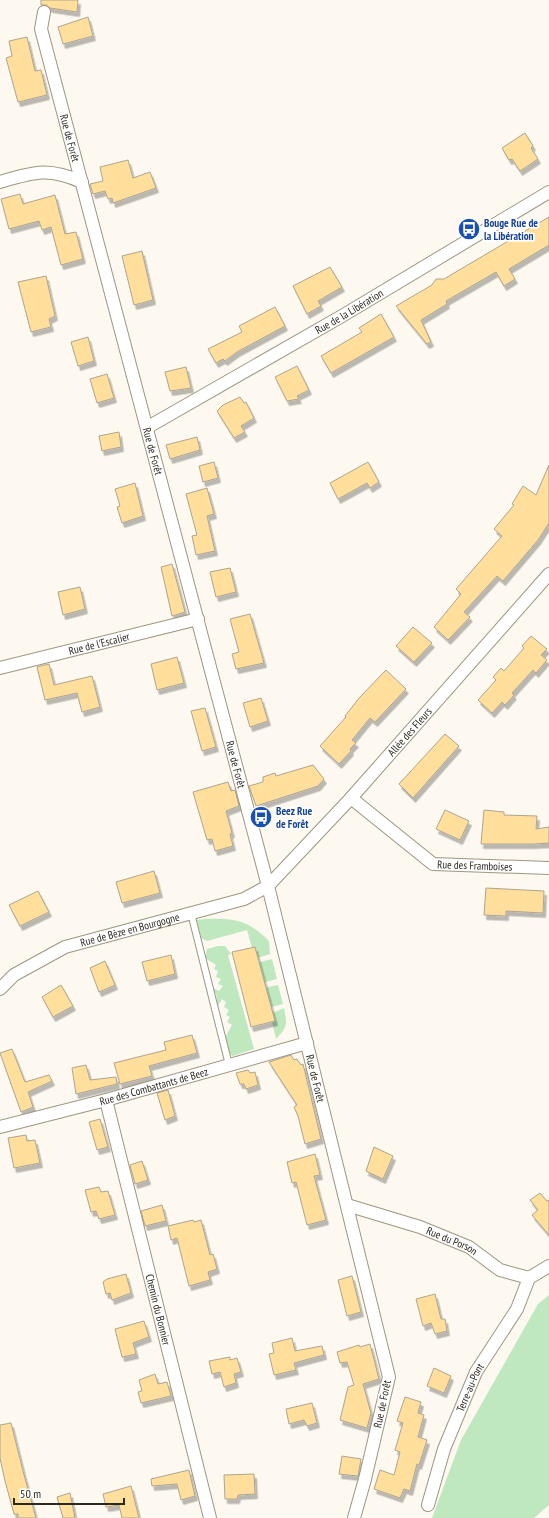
<svg xmlns="http://www.w3.org/2000/svg" width="549" height="1518" font-family="'PT Sans Narrow',sans-serif">
	<defs>
		<filter id="shadow"><feDropShadow dx="2.5" dy="4.5" stdDeviation="0" flood-color="#0004"/></filter>
	</defs>
	<rect width="100%" height="100%" fill="#fdf9f0"/>
	<g fill="#bfe8be">
		<path d="M205,919C235,918 248,920 269,941L270,954L255,959L247,930L207,941L201,938L197,920Z"/>
		<polygon points="218,946 225,946 231,954 228,955 254,1049 233,1056 228,1053 224,1039 232,1025 227,1022 230,1017 226,1015 229,1010 224,1007 226,1002 222,999 216,1009 217,999 216,994 209,986 219,991 223,986 218,984 221,979 216,977 218,971 214,969 216,965 205,958 207,949"/>
		<polygon points="272,959 277,979 262,983 256,963"/>
		<polygon points="278,985 283,1004 268,1008 263,988"/>
		<path d="M284,1008C287,1024 288,1027 276,1039L270,1014Z"/>
		<polygon points="549,1295 549,1505 534,1518 432,1518 461,1440 538,1304"/>
	</g>
	<g fill="#ffdf9b" stroke="#aea48f" filter="url(#shadow)">
		<polygon points="41,0 78,0 77,12 50,8 46,5 41,5"/>
		<polygon points="88,17 93,36 63,44 58,27"/>
		<polygon points="27,37 35,71 41,70 47,95 18,102 6,58 12,56 9,41"/>
		<polygon points="525,133 533,146 531,148 538,159 520,171 512,159 509,160 502,148"/>
		<polygon points="128,160 133,178 150,172 156,188 113,203 112,198 108,199 105,191 93,194 90,184 103,181 100,167"/>
		<polygon points="20,194 23,204 55,195 65,234 76,232 83,259 61,265 51,227 42,230 39,221 9,229 1,199"/>
		<polygon points="549,217 549,245 509,269 515,279 504,286 496,272 446,301 447,304 421,320 431,342 427,344 396,306 432,285 436,279 444,279"/>
		<polygon points="142,251 153,300 134,305 122,256"/>
		<polygon points="330,267 342,287 318,301 321,306 307,314 293,286"/>
		<polygon points="46,276 55,316 49,319 51,327 31,332 18,282"/>
		<polygon points="275,307 285,326 237,352 225,361 223,359 216,363 208,349 242,332 239,326"/>
		<polygon points="381,314 394,337 331,373 321,356 362,332 359,328"/>
		<polygon points="88,337 94,361 78,366 71,342"/>
		<polygon points="297,366 309,390 297,396 299,399 287,401 275,377"/>
		<polygon points="186,367 191,388 170,391 165,372"/>
		<polygon points="107,374 114,398 97,403 90,379"/>
		<polygon points="240,397 244,403 246,402 254,418 241,426 245,432 234,438 217,411 223,405"/>
		<polygon points="119,432 121,447 102,451 99,436"/>
		<polygon points="197,437 200,450 170,459 166,445"/>
		<polygon points="214,462 218,478 203,482 199,466"/>
		<polygon points="368,462 379,482 370,488 367,483 338,499 330,483"/>
		<polygon points="549,465 549,523 538,540 503,581 497,576 464,612 470,617 448,640 434,627 461,594 456,589 502,536 494,529 514,505 512,504 523,486 536,495"/>
		<polygon points="135,483 143,516 122,523 117,507 120,506 115,489"/>
		<polygon points="207,488 214,514 207,516 215,551 196,555 192,536 197,535 186,494"/>
		<polygon points="172,564 185,612 172,616 161,567"/>
		<polygon points="230,568 236,592 216,597 210,572"/>
		<polygon points="80,587 85,609 63,615 58,592"/>
		<polygon points="250,614 264,663 236,669 232,654 239,652 230,619"/>
		<polygon points="413,627 432,643 414,662 396,646"/>
		<polygon points="531,636 547,649 541,655 547,660 536,673 533,670 512,693 514,695 505,705 502,702 492,713 478,700 496,680 493,677 501,668 504,671 524,648 522,646"/>
		<polygon points="177,657 184,683 157,690 151,664"/>
		<polygon points="49,664 54,685 92,676 100,707 82,712 77,693 45,700 37,667"/>
		<polygon points="386,670 406,689 375,722 370,718 352,740 356,743 350,749 351,751 339,764 320,746 346,717 345,716 360,697"/>
		<polygon points="261,698 268,721 250,727 243,703"/>
		<polygon points="205,708 216,747 202,751 191,711"/>
		<polygon points="445,734 459,746 413,798 399,784"/>
		<polygon points="313,765 324,779 318,786 256,806 249,786 263,782 263,777 275,773 276,776"/>
		<polygon points="228,782 231,791 235,790 239,806 226,811 232,833 230,834 233,846 215,851 212,839 207,840 193,792"/>
		<polygon points="445,810 469,821 460,840 436,829"/>
		<polygon points="484,810 504,812 504,815 537,816 536,829 549,827 549,843 534,844 481,844"/>
		<polygon points="154,871 160,893 122,903 116,882"/>
		<polygon points="486,888 544,891 543,913 506,911 506,916 484,915"/>
		<polygon points="38,891 49,912 20,926 9,905"/>
		<polygon points="255,947 275,1021 251,1027 232,952"/>
		<polygon points="171,955 175,974 147,981 142,962"/>
		<polygon points="105,961 115,985 99,992 90,968"/>
		<polygon points="61,985 73,1006 53,1017 42,997"/>
		<polygon points="192,1035 197,1053 149,1066 152,1076 120,1084 114,1063 166,1050 164,1042"/>
		<polygon points="12,1049 25,1082 49,1075 52,1081 28,1092 33,1107 21,1112 0,1053"/>
		<polygon points="291,1055 294,1060 297,1059 301,1065 303,1064 321,1139 305,1144 298,1116 294,1107 297,1105 269,1062"/>
		<polygon points="86,1065 90,1080 116,1077 117,1084 76,1094 72,1068"/>
		<polygon points="248,1070 250,1073 255,1072 258,1085 246,1089 244,1084 240,1084 236,1073"/>
		<polygon points="168,1090 175,1116 165,1120 157,1093"/>
		<polygon points="100,1119 108,1147 97,1150 89,1122"/>
		<polygon points="26,1135 27,1141 35,1140 40,1163 14,1168 8,1138"/>
		<polygon points="374,1147 393,1156 383,1179 366,1171"/>
		<polygon points="315,1154 320,1175 314,1176 326,1220 307,1225 296,1182 292,1183 287,1162"/>
		<polygon points="142,1161 148,1180 135,1184 130,1165"/>
		<polygon points="99,1187 101,1192 108,1191 115,1215 99,1219 96,1211 91,1212 85,1190"/>
		<polygon points="540,1193 547,1201 549,1200 549,1235 532,1215 538,1210 530,1200"/>
		<polygon points="162,1205 166,1221 145,1226 141,1211"/>
		<polygon points="193,1220 194,1222 201,1220 210,1255 213,1254 217,1269 208,1272 210,1280 189,1286 177,1238 171,1240 168,1226"/>
		<polygon points="126,1274 131,1293 112,1300 110,1293 106,1294 103,1282 107,1279"/>
		<polygon points="352,1276 361,1312 347,1316 338,1280"/>
		<polygon points="435,1294 441,1319 445,1319 447,1331 435,1334 431,1323 423,1326 416,1299"/>
		<polygon points="144,1321 149,1337 133,1343 136,1354 122,1357 115,1329"/>
		<polygon points="292,1338 295,1351 322,1346 324,1355 294,1363 296,1370 274,1375 269,1354 274,1353 272,1343"/>
		<polygon points="370,1344 379,1379 363,1384 371,1413 367,1428 340,1420 348,1387 354,1385 347,1362 340,1363 337,1352 359,1345 360,1347"/>
		<polygon points="230,1357 230,1360 237,1358 241,1372 234,1374 236,1383 224,1387 220,1372 212,1374 209,1361"/>
		<polygon points="434,1368 451,1376 444,1393 427,1386"/>
		<polygon points="155,1374 158,1384 167,1382 171,1396 141,1403 138,1392 142,1391 139,1380"/>
		<polygon points="405,1397 421,1402 418,1413 424,1415 418,1437 427,1440 419,1465 417,1464 410,1491 404,1489 400,1498 374,1489 380,1470 394,1475 400,1452 395,1450 403,1423 397,1421"/>
		<polygon points="312,1403 317,1423 307,1426 304,1420 289,1424 286,1409"/>
		<polygon points="11,1423 23,1471 36,1518 18,1518 18,1514 14,1514 5,1481 0,1458 0,1425"/>
		<polygon points="342,1456 361,1459 358,1476 339,1474"/>
		<polygon points="189,1470 195,1496 181,1500 177,1484 152,1486 151,1479"/>
		<polygon points="254,1474 255,1494 238,1495 237,1499 225,1499 224,1475"/>
		<polygon points="131,1486 139,1518 122,1518 119,1505 106,1507 103,1494"/>
		<polygon points="70,1493 75,1518 63,1518 57,1497"/>
	</g>
	<g fill="none" stroke-linecap="round" stroke-linejoin="round">
		<g stroke="#9f9581" stroke-width="8">
			<polyline id="lane" points="191,913 229,1065"/>
		</g>
		<g stroke="#9f9581" stroke-width="14">
			<g id="street">
				<path id="s1" d="M44,12L41,29L268,886L389,1377L365,1479L354,1518"/>
				<path d="M0,182C34,172 48,167 82,182"/>
				<path id="s2" d="M148,427L342,316L549,192"/>
				<path id="s3" d="M0,668L198,619"/>
				<path id="s4" d="M351,798L433,864L549,868"/>
				<path id="s5" d="M0,989L14,975L65,947L244,899L268,886L351,798L549,574"/>
				<path id="s6" d="M106,1100L210,1518"/>
				<path id="s7" d="M0,1127L106,1100L307,1043"/>
				<path id="s8" d="M347,1205L420,1227L469,1247L500,1270L529,1278L549,1266"/>
				<path id="s9" d="M428,1505L444,1449L476,1372L517,1309L529,1278"/>
			</g>
		</g>
		<use href="#lane" stroke="#fff" stroke-width="6"/>
		<use href="#street" stroke="#fff" stroke-width="12"/>
	</g>
	<defs>
		<g id="bus-disc" transform="scale(1.15)"><circle r="9.5" fill="#1a4fb4" stroke="#fff"/><path d="M-5-6H5V4H4V6H2V4H-2V6H-4V4H-5ZM-3.5-4V0h7V-4ZM-3.5 1.2v1.5H-2V1.2ZM2 1.2v1.5H3.5V1.2Z" fill="#fff"/></g>
	</defs>
	<g fill-rule="evenodd">
		<use href="#bus-disc" x="469" y="229"/>
		<use href="#bus-disc" x="261" y="817"/>
	</g>
	<g text-anchor="middle" dominant-baseline="central" stroke-width="3.5" stroke-linejoin="round" paint-order="stroke">
		<g font-size="11" fill="#2c281f" stroke="#fff">
			<text stroke="none"><textPath href="#s1" startOffset="130">Rue de Forêt</textPath></text>
			<text stroke="none"><textPath href="#s2" startOffset="232">Rue de la Libération</textPath></text>
			<text stroke="none"><textPath href="#s1" startOffset="454">Rue de Forêt</textPath></text>
			<text stroke="none"><textPath href="#s3" startOffset="102">Rue de l'Escalier</textPath></text>
			<text stroke="none"><textPath href="#s5" startOffset="500">Allée des Fleurs</textPath></text>
			<text stroke="none"><textPath href="#s1" startOffset="778">Rue de Forêt</textPath></text>
			<text stroke="none"><textPath href="#s4" startOffset="147">Rue des Framboises</textPath></text>
			<text stroke="none"><textPath href="#s5" startOffset="145">Rue de Bèze en Bourgogne</textPath></text>
			<text stroke="none"><textPath href="#s1" startOffset="1102">Rue de Forêt</textPath></text>
			<text stroke="none"><textPath href="#s7" startOffset="159">Rue des Combattants de Beez</textPath></text>
			<text stroke="none"><textPath href="#s8" startOffset="111">Rue du Porson</textPath></text>
			<text stroke="none"><textPath href="#s6" startOffset="216">Chemin du Bonnier</textPath></text>
			<text stroke="none"><textPath href="#s9" startOffset="125">Terre-au-Pont</textPath></text>
			<text transform="translate(382 1404) rotate(-78)">Rue de Forêt</text>
		</g>
		<g font-size="11" font-weight="bold" fill="#164399" stroke="#fff" text-anchor="start">
			<text x="484" y="223">Bouge Rue de<tspan x="484" dy="13">la Libération</tspan></text>
			<text x="276" y="811">Beez Rue<tspan x="276" dy="13">de Forêt</tspan></text>
		</g>
	</g>
	<path d="M14 1498v6h110v-6" fill="none" stroke="#2c281f" stroke-width="2"/>
	<text x="20" y="1498" font-size="12" fill="#2c281f" stroke="#ffffff" stroke-width="3" paint-order="stroke">50 m</text>
</svg>
